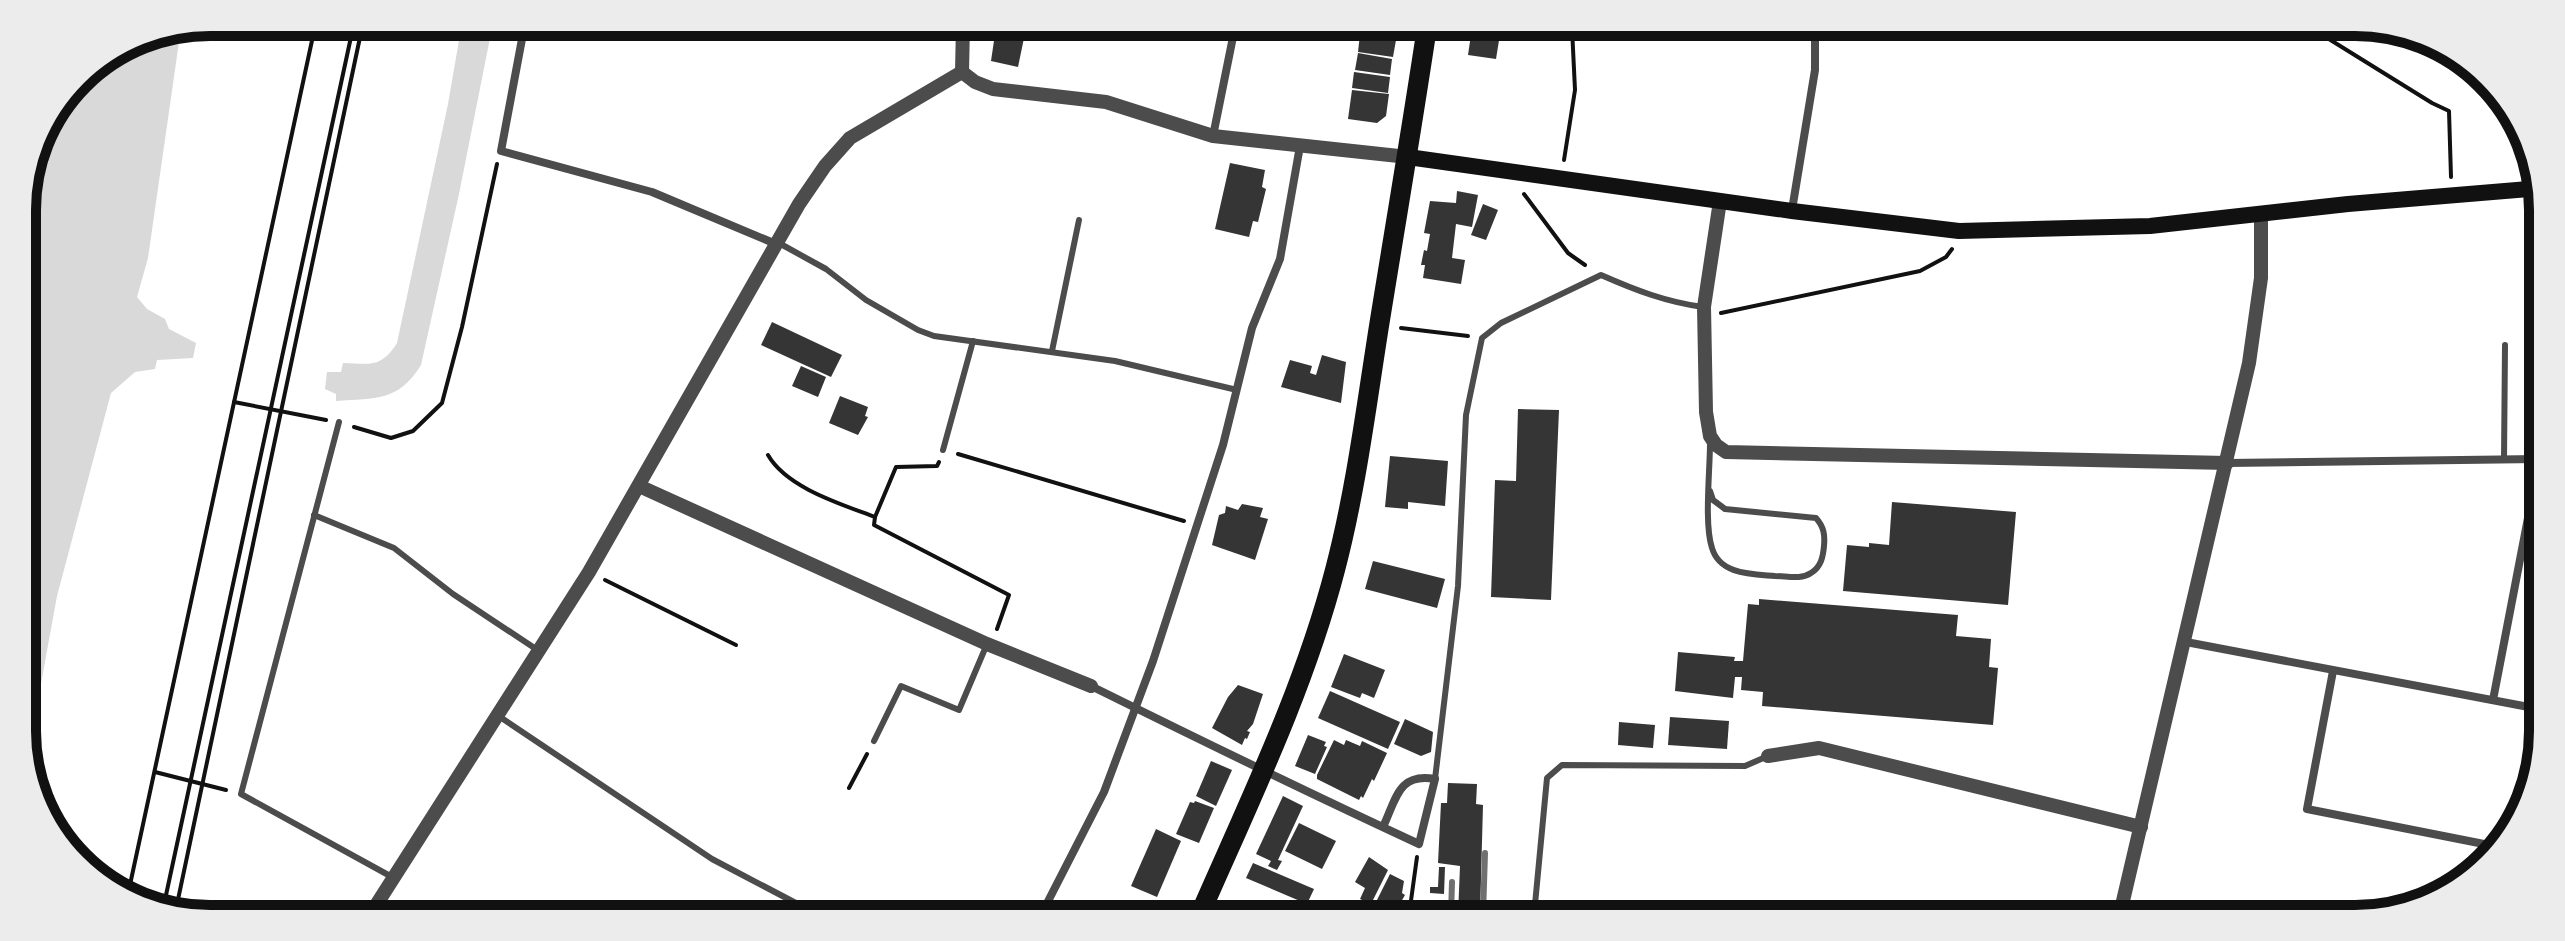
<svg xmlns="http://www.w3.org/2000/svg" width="2565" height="941" font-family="'Work Sans',sans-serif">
	<rect width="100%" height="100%" fill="#fff"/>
	<g fill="#d9d9d9">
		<path d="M462,23H493L459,194L421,365C398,402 376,398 336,401V394L325,389L327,372H341L343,363C371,364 381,368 397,343L448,104Z"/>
		<polygon points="181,28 148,258 137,297 147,309 165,319 169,329 196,343 193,358 157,360 155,369 135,372 111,393 57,596 26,766 22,197 42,126 86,69 138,36"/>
	</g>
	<g fill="#353535">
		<polygon points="1472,28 1501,28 1496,59 1468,55"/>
		<polygon points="995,34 1024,38 1018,67 991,61"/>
		<polygon points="1360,34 1396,40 1393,57 1358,52"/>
		<polygon points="1358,53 1392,59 1390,75 1355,70"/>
		<polygon points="1354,72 1390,77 1388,93 1352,88"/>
		<polygon points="1352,90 1389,94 1386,116 1377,123 1348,119"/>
		<polygon points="1230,163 1265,170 1262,187 1266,189 1258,222 1253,221 1249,237 1215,229"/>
		<polygon points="1457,191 1478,195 1472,227 1456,224 1452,258 1465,260 1461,284 1423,278 1425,265 1421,265 1424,250 1427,251 1430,234 1424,233 1430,201 1456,203"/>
		<polygon points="1483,204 1498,210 1486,240 1471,235"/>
		<polygon points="772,322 842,355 831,377 761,345"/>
		<polygon points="1322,355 1346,362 1341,403 1281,387 1290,360 1312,366 1310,373 1316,375"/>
		<polygon points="801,366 826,377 818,397 792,386"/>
		<polygon points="840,396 868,407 865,416 868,417 858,435 829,423"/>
		<polygon points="1518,409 1559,410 1551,600 1491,597 1495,480 1516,481"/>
		<polygon points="1390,456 1448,461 1445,506 1408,502 1408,509 1385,507"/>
		<polygon points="1892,502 2016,512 2008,605 1843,591 1847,545 1869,547 1869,543 1889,545"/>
		<polygon points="1242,504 1263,508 1260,517 1268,519 1255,560 1212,545 1219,515 1225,513 1226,506 1238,510"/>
		<polygon points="1373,561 1445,579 1437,608 1365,589"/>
		<polygon points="1759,599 1958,615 1956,636 1991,639 1989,667 1998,668 1993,725 1762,706 1763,692 1741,690 1742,677 1735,677 1733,698 1675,691 1678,652 1735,657 1734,661 1743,661 1748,604 1759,605"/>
		<polygon points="1344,654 1385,670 1374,698 1362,693 1360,698 1331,687"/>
		<polygon points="1238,685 1263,694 1253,724 1247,731 1250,732 1247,739 1245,738 1242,745 1212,728 1228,697"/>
		<polygon points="1330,691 1400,722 1388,749 1318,718"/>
		<polygon points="1670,717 1729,721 1727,749 1668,745"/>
		<polygon points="1405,719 1433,732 1431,752 1421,756 1394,744"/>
		<polygon points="1619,722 1655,725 1653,748 1618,745"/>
		<polygon points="1308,735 1326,742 1324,746 1327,747 1315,774 1295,766"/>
		<polygon points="1334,740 1344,745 1346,740 1360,746 1362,741 1387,753 1374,781 1372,779 1363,798 1361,796 1359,800 1317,779 1317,775"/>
		<polygon points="1211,761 1232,770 1216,806 1196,796"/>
		<polygon points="1448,783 1477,784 1476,804 1483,805 1480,915 1458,915 1460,866 1438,863 1441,803 1447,803"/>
		<polygon points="1283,796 1303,806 1278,860 1282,861 1277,870 1268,866 1271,861 1256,854"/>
		<polygon points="1195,801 1214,808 1199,843 1176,834 1190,802 1194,803"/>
		<polygon points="1299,823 1336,841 1322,869 1285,851"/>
		<polygon points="1156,829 1181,841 1157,897 1131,886"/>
		<polygon points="1369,857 1388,870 1371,904 1360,899 1365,888 1355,882"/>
		<polygon points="1253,863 1314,889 1307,904 1246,878"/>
		<polygon points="1439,867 1445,867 1444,894 1430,893 1430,887 1438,887"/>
		<polygon points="1390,874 1404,881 1402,893 1405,895 1401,902 1405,903 1399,914 1384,914 1373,908"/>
	</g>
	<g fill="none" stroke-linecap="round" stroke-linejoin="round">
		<g stroke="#111" stroke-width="4">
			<polyline points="2316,31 2432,103 2449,111 2451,177"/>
			<polyline points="1564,160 1575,90 1572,28"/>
			<polyline points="1524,194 1568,253 1585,265"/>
			<polyline points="1721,313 1920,271 1946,257 1952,249"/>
			<polyline points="1401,328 1468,336"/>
			<polyline points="234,402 326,420"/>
			<polyline points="354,427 391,438 413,431 442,403 462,327 497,164"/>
			<polyline points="958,454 1184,521"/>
			<path d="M768,455C787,488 841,504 875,517L874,525L1009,595L997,629"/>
			<polyline points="875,517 896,467 937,466 939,462"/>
			<polyline points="605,580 736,645"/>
			<polyline points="155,772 226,790"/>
			<polyline points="849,788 867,754"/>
			<polyline points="128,894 316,22"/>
			<polyline points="163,909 354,23"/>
			<polyline points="176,909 363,23"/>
			<polyline points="1409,915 1417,857"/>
		</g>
		<g stroke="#4c4c4c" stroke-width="6">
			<polyline points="777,242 826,269 866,300 918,330 934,336 1115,361 1237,390"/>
			<polyline points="1052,351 1079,220"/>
			<polyline points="339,422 241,794 392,877"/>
			<polyline points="943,450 973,341"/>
			<polyline points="2504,459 2505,345"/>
			<path d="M1710,491L1713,500L1725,509L1816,518C1824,527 1825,535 1824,546C1823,557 1821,567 1811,573C1801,580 1787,576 1775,576C1752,574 1720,575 1712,548C1704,524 1710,471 1710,443"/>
			<polyline points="314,515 394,548 453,594 539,651"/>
			<polyline points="497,715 712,859 813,912"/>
			<polyline points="874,741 901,686 959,710 987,644"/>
			<path d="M1435,779L1458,586L1466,415L1482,338L1501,323L1601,275C1635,290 1666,302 1703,307"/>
			<polyline points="1534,915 1547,778 1562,765 1745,766 1768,756"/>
		</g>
		<g stroke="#4c4c4c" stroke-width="8">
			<polyline points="525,23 501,151 652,192 776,244"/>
			<polyline points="1213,136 1235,27"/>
			<polyline points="1792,210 1815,70 1815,29"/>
			<polyline points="2227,463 2538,459"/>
			<polyline points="2186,642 2534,708"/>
			<polyline points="2333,671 2307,809 2494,846"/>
			<path d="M1091,686C1200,740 1309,793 1419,844L1435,779C1398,772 1396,800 1383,827"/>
			<polyline points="2493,700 2538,466"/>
			<polyline points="1042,913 1104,792 1153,661 1223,445 1252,328 1280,259 1300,146"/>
			<polyline points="2120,913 2177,918"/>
		</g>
		<g stroke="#4c4c4c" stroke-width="14">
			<polyline points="962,72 975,82 993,89 1106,102 1213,136 1408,157"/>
			<polyline points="962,72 963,25"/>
			<polyline points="1720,201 1704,307 1706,412 1710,436 1716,445 1726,452 2227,463"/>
			<polyline points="639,486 987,644 1091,686"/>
			<polyline points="1768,756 1819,748 2141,827"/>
			<polyline points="373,910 589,572 799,204 825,166 850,138 962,72"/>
			<polyline points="2119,918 2249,363 2261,278 2261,214"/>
		</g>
		<polyline stroke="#111" stroke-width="16" points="1408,157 1792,211 1959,231 2150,226 2348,204 2541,188"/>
		<path stroke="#111" stroke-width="20" d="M1200,914C1249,802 1304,689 1335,570C1356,490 1366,408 1379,326C1395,227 1412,127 1427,27"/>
		<g stroke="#707070" stroke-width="6">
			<polyline points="1451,915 1452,882"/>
			<polyline points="1483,915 1485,853"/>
		</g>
	</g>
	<path d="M0 0H2565V941H0ZM210 36H2355A174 174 0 0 1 2529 210V731A174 174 0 0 1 2355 905H210A174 174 0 0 1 36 731V210A174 174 0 0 1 210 36Z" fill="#ececec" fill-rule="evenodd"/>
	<path fill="none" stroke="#111" stroke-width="10" d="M210 36H2355A174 174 0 0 1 2529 210V731A174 174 0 0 1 2355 905H210A174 174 0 0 1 36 731V210A174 174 0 0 1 210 36Z"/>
</svg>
